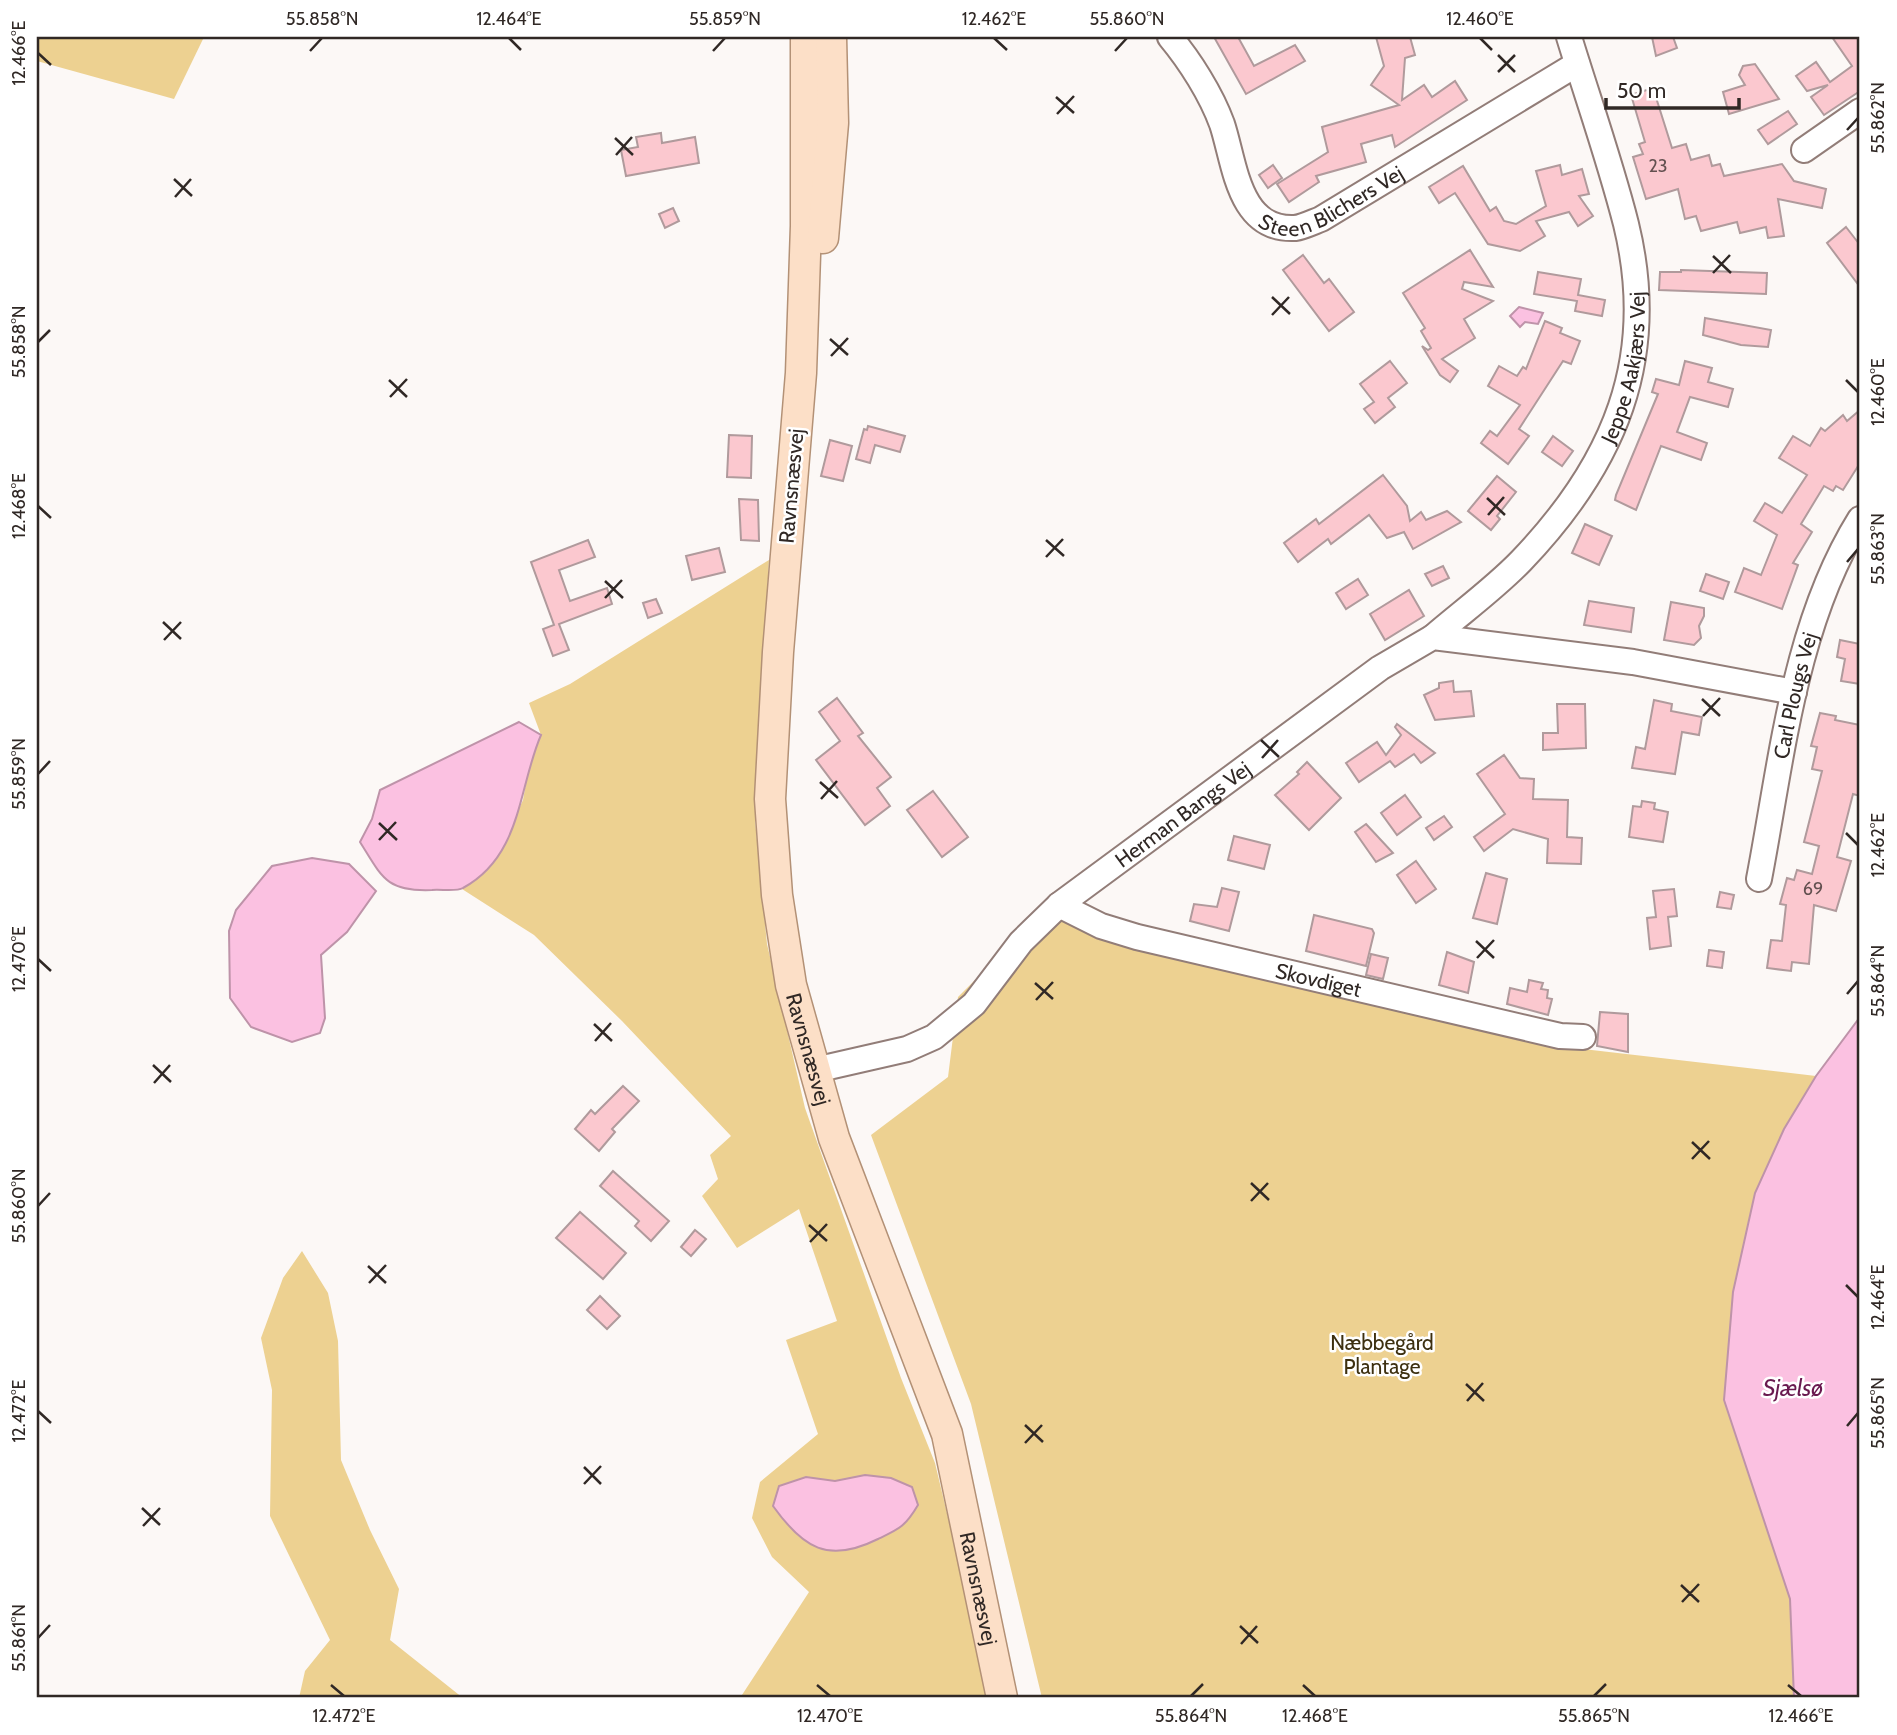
<svg xmlns="http://www.w3.org/2000/svg" width="1897" height="1735" font-family="Cabin,sans-serif">
	<rect width="100%" height="100%" fill="#fcf8f6"/>
	<g fill="#edd191">
		<polygon points="37,37 204,37 174,99 37,61"/>
		<polygon points="769,560 755,820 767,944 805,1108 901,1378 935,1463 991,1698 740,1698 809,1592 772,1557 752,1518 760,1482 818,1434 786,1340 837,1321 799,1209 737,1248 702,1196 718,1179 710,1155 731,1136 622,1021 534,935 462,889 495,861 523,800 530,760 541,735 529,703 570,684"/>
		<polygon points="1053,902 1583,1049 1816,1076 1784,1129 1755,1193 1733,1292 1724,1400 1790,1599 1794,1698 1042,1698 971,1404 871,1135 948,1077 958,997"/>
		<polygon points="302,1251 328,1293 338,1341 341,1460 370,1530 399,1589 390,1640 463,1698 299,1698 305,1671 330,1640 270,1516 272,1390 261,1338 283,1278"/>
	</g>
	<g fill="#fbc1e1" stroke="#be93a9" stroke-width="2">
		<polygon points="1519,307 1543,313 1538,324 1525,322 1520,327 1510,316"/>
		<path d="M519,722L541,735C518,788 522,856 463,888C456,892 441,889 432,890C386,892 382,877 360,842L372,819L380,790Z"/>
		<polygon points="312,858 349,864 376,891 347,932 321,955 325,1018 320,1033 292,1042 251,1027 230,998 229,931 236,910 272,866"/>
		<polygon points="1860,1017 1860,1698 1794,1698 1790,1599 1724,1400 1733,1292 1755,1193 1784,1129 1816,1076"/>
		<path d="M865,1475L891,1478L912,1487L918,1505C905,1527 899,1529 878,1539C828,1564 803,1548 773,1506L779,1486L806,1477L835,1481Z"/>
	</g>
	<g fill="#fbc8cf" stroke="#b09a9c" stroke-width="2">
		<polygon points="1214,37 1238,37 1254,66 1295,45 1305,61 1246,94"/>
		<polygon points="1376,37 1410,37 1415,55 1405,58 1402,100 1424,85 1432,97 1455,81 1467,100 1395,147 1392,135 1361,144 1366,162 1316,176 1319,182 1289,202 1277,184 1328,152 1322,127 1399,105 1371,85 1384,66"/>
		<polygon points="1652,37 1673,37 1677,48 1656,56"/>
		<polygon points="1832,37 1860,37 1860,91 1824,115 1811,97 1828,85 1807,91 1796,76 1816,62 1830,82 1852,66"/>
		<polygon points="1755,64 1779,99 1729,114 1723,92 1745,85 1739,75 1743,66"/>
		<polygon points="1653,88 1672,148 1686,144 1691,160 1709,155 1712,166 1720,164 1724,176 1782,164 1794,181 1826,189 1822,208 1778,199 1784,236 1768,238 1766,227 1740,233 1737,222 1701,231 1696,216 1685,219 1678,189 1646,199 1633,157 1643,154 1639,144 1645,142 1631,95"/>
		<polygon points="1788,111 1797,124 1768,144 1758,130"/>
		<polygon points="661,133 662,143 695,137 699,163 626,176 621,150 638,147 636,137"/>
		<polygon points="1273,165 1282,178 1268,188 1259,175"/>
		<polygon points="1560,165 1562,175 1582,169 1589,194 1579,196 1593,216 1578,226 1569,212 1536,221 1545,236 1520,251 1488,244 1455,193 1439,203 1429,187 1463,166 1490,211 1496,207 1504,221 1516,224 1546,206 1536,171"/>
		<polygon points="673,208 679,221 665,228 659,214"/>
		<polygon points="1846,227 1860,245 1860,287 1827,243"/>
		<polygon points="1470,250 1493,287 1464,282 1462,289 1493,301 1464,319 1475,338 1442,359 1458,371 1450,382 1440,375 1422,346 1428,350 1431,348 1421,331 1425,328 1403,293"/>
		<polygon points="1303,255 1324,283 1329,279 1354,312 1329,331 1283,270"/>
		<polygon points="1681,270 1767,273 1766,294 1659,290 1660,272 1681,272"/>
		<polygon points="1538,272 1581,279 1578,295 1605,300 1602,316 1575,311 1577,301 1534,294"/>
		<polygon points="1705,318 1771,330 1768,347 1741,345 1703,335"/>
		<polygon points="1545,321 1562,328 1560,333 1580,341 1571,364 1563,361 1519,429 1529,436 1508,464 1481,443 1490,431 1497,436 1520,405 1488,386 1499,366 1517,376 1523,367 1526,369"/>
		<polygon points="1390,361 1407,383 1388,398 1395,407 1375,423 1364,409 1374,402 1360,384"/>
		<polygon points="1685,361 1712,368 1708,382 1733,389 1728,407 1690,397 1677,432 1707,443 1701,460 1661,446 1636,510 1615,500 1616,495 1658,394 1652,392 1656,379 1679,385"/>
		<polygon points="1860,410 1860,463 1843,490 1836,486 1833,491 1824,486 1801,524 1812,532 1793,563 1798,565 1782,609 1735,592 1744,568 1761,575 1777,535 1754,521 1765,503 1782,513 1807,475 1779,458 1793,436 1810,446 1821,428 1825,431 1843,415 1847,421"/>
		<polygon points="868,426 905,436 900,452 875,445 870,463 856,459 864,429 867,430"/>
		<polygon points="729,435 752,436 751,478 727,477"/>
		<polygon points="1553,436 1573,451 1562,466 1542,452"/>
		<polygon points="830,440 852,446 843,481 821,476"/>
		<polygon points="1383,475 1407,506 1410,521 1421,512 1426,520 1447,511 1461,522 1413,549 1404,532 1387,538 1369,515 1331,544 1328,539 1298,562 1284,543 1316,519 1319,524"/>
		<polygon points="1497,476 1516,492 1497,516 1500,519 1491,530 1468,511"/>
		<polygon points="739,499 758,500 759,541 741,540"/>
		<polygon points="1585,524 1612,536 1599,565 1572,553"/>
		<polygon points="588,540 595,557 559,570 570,601 607,588 612,604 559,624 569,650 553,656 543,629 554,625 531,562"/>
		<polygon points="719,548 725,572 692,580 686,556"/>
		<polygon points="1443,566 1449,578 1432,586 1425,574"/>
		<polygon points="1706,574 1729,582 1723,599 1700,591"/>
		<polygon points="1358,579 1368,595 1346,609 1336,593"/>
		<polygon points="1409,590 1424,616 1385,640 1370,614"/>
		<polygon points="656,599 662,613 648,618 643,603"/>
		<polygon points="1589,601 1634,608 1631,632 1584,625"/>
		<polygon points="1671,602 1704,608 1704,616 1699,626 1701,638 1694,645 1664,640"/>
		<polygon points="1840,640 1860,644 1860,684 1841,681 1845,659 1837,657"/>
		<polygon points="1453,681 1454,692 1471,691 1474,716 1435,720 1424,695 1439,688 1439,683"/>
		<polygon points="837,698 863,733 858,736 891,777 877,788 890,806 865,825 816,760 840,741 819,712"/>
		<polygon points="1654,700 1672,704 1671,711 1702,717 1699,735 1682,732 1675,774 1632,768 1636,747 1645,749"/>
		<polygon points="1557,704 1585,704 1586,748 1543,750 1543,733 1558,733"/>
		<polygon points="1820,713 1836,716 1835,720 1860,725 1860,796 1853,794 1837,857 1851,861 1836,911 1814,905 1809,964 1792,962 1791,971 1767,968 1771,940 1782,941 1786,905 1780,904 1787,878 1794,880 1797,870 1812,874 1819,846 1804,842 1822,771 1812,769 1817,747 1811,746"/>
		<polygon points="1397,724 1435,753 1421,763 1414,754 1395,767 1390,761 1359,782 1346,763 1377,742 1386,755 1401,735 1395,727"/>
		<polygon points="1504,755 1520,778 1534,779 1533,799 1568,800 1567,837 1582,838 1581,864 1547,863 1548,839 1513,829 1484,851 1474,837 1505,814 1477,774"/>
		<polygon points="1307,762 1341,798 1309,830 1275,795 1299,774 1297,772"/>
		<polygon points="933,791 968,837 942,857 907,810"/>
		<polygon points="1405,795 1421,817 1397,835 1381,813"/>
		<polygon points="1642,801 1655,803 1654,809 1668,812 1663,842 1629,837 1633,806 1641,807"/>
		<polygon points="1444,816 1452,827 1434,840 1426,828"/>
		<polygon points="1366,824 1393,853 1376,862 1355,832"/>
		<polygon points="1234,836 1270,845 1264,869 1228,860"/>
		<polygon points="1416,861 1436,889 1416,903 1397,875"/>
		<polygon points="1486,873 1507,879 1497,924 1473,918"/>
		<polygon points="1222,888 1239,892 1229,931 1190,921 1194,904 1217,907"/>
		<polygon points="1674,889 1677,916 1668,917 1671,946 1650,949 1647,918 1656,917 1653,891"/>
		<polygon points="1720,892 1734,895 1731,909 1717,907"/>
		<polygon points="1314,915 1372,929 1374,933 1366,966 1306,951"/>
		<polygon points="1709,950 1724,952 1722,968 1707,966"/>
		<polygon points="1447,952 1474,962 1468,993 1439,985"/>
		<polygon points="1371,954 1388,958 1383,979 1366,975"/>
		<polygon points="1529,980 1543,983 1541,989 1548,990 1547,998 1552,999 1548,1015 1507,1004 1510,988 1527,992"/>
		<polygon points="1600,1012 1628,1014 1628,1052 1597,1046"/>
		<polygon points="623,1086 639,1101 612,1129 615,1132 599,1151 575,1129 591,1110 595,1114"/>
		<polygon points="613,1171 669,1221 651,1241 635,1226 639,1221 600,1186"/>
		<polygon points="580,1212 626,1253 603,1279 556,1238"/>
		<polygon points="695,1230 706,1239 691,1256 681,1247"/>
		<polygon points="600,1296 620,1316 607,1329 587,1310"/>
	</g>
	<g fill="none" stroke-linecap="round" stroke-linejoin="round">
		<g stroke="#927d78" stroke-width="28">
			<g id="minor">
				<path id="s1" d="M1170,37C1190,61 1211,94 1222,124C1235,163 1238,231 1295,228C1303,227 1313,222 1321,219L1577,64"/>
				<polyline points="1804,150 1860,111"/>
				<path id="s2" d="M1433,637C1462,612 1495,588 1521,561C1614,464 1659,359 1626,224C1610,161 1588,99 1569,37"/>
				<path id="s3" d="M1759,879C1782,759 1794,625 1860,519"/>
				<path id="s4" d="M1059,905L1101,926L1137,937L1560,1036L1583,1037"/>
				<path id="s5" d="M815,1070L907,1049L934,1037L974,1004L1021,942L1059,905L1380,668L1433,637L1633,662L1794,692"/>
			</g>
		</g>
		<g stroke="#b39176" stroke-width="33">
			<g id="major">
				<path id="s6" d="M806,37V226L801,373L778,652L770,799L777,895L791,985L834,1138L947,1434L1002,1698"/>
				<polyline points="823,238 833,123 831,37"/>
			</g>
		</g>
		<use href="#minor" stroke="#fff" stroke-width="24"/>
		<use href="#major" stroke="#fcdfc7" stroke-width="30"/>
	</g>
	<path fill="none" stroke="#302825" stroke-width="2.5" d="M509,38L521,50M994,38L1007,50M1480,38L1492,50M310,51L322,38M713,51L725,38M1115,51L1127,38M38,53L51,65M1498,55L1515,72M1498,72L1515,55M1056,97L1074,113M1057,114L1074,96M1847,130L1858,118M615,138L633,155M616,155L632,137M174,179L192,196M175,197L191,179M1713,256L1731,273M1713,273L1730,255M1272,297L1290,314M1272,315L1289,297M830,339L848,355M38,342L50,330M831,356L848,338M389,380L407,397M1846,380L1858,392M390,397L407,379M1487,498L1505,515M38,506L51,518M1488,515L1504,497M1046,540L1064,556M1046,557L1063,539M1847,562L1858,549M605,581L623,598M605,598L622,580M163,622L181,639M164,640L181,622M1702,699L1720,716M1703,716L1720,698M1261,740L1279,757M1262,758L1278,740M38,774L50,761M820,782L838,798M821,799L837,781M379,823L397,840M1846,833L1858,845M379,840L396,822M1476,941L1494,958M1477,958L1494,940M38,959L51,971M1035,983L1053,999M1847,994L1858,981M1036,1000L1053,982M594,1024L612,1041M595,1041L611,1023M153,1065L171,1082M154,1083L170,1065M1692,1142L1710,1159M1692,1159L1709,1141M1251,1183L1269,1200M1251,1201L1268,1183M38,1206L50,1193M809,1225L827,1241M810,1242L827,1224M368,1266L386,1283M369,1283L386,1265M1846,1285L1858,1297M1466,1384L1484,1401M1467,1401L1483,1383M38,1411L51,1423M1025,1425L1043,1442M1847,1426L1858,1413M1025,1443L1042,1425M584,1467L601,1484M584,1484L601,1466M142,1508L160,1525M143,1526L160,1508M1681,1585L1699,1602M1682,1602L1699,1584M1240,1626L1258,1643M38,1638L50,1625M1241,1644L1257,1626M331,1685L344,1696M817,1685L830,1696M1303,1685L1315,1696M1788,1685L1801,1696M1191,1696L1203,1684M1594,1696L1606,1684"/>
	<g text-anchor="middle" dominant-baseline="central" stroke-width="5" stroke-linejoin="round" paint-order="stroke">
		<g font-size="18" fill="#635050">
			<text x="1658" y="166">23</text>
			<text x="1813" y="889">69</text>
		</g>
		<g font-size="21" fill="#302825" stroke="#fff">
			<text stroke="none"><textPath href="#s1" startOffset="284">Steen Blichers Vej</textPath></text>
			<text stroke="none"><textPath href="#s2" startOffset="341">Jeppe Aakjærs Vej</textPath></text>
			<text transform="translate(791 486) rotate(-85)">Ravnsnæsvej</text>
			<text stroke="none"><textPath href="#s3" startOffset="187">Carl Plougs Vej</textPath></text>
			<text stroke="none"><textPath href="#s5" startOffset="460">Herman Bangs Vej</textPath></text>
			<text stroke="none"><textPath href="#s4" startOffset="271">Skovdiget</textPath></text>
			<text stroke="none"><textPath href="#s6" startOffset="1017">Ravnsnæsvej</textPath></text>
			<text stroke="none"><textPath href="#s6" startOffset="1584">Ravnsnæsvej</textPath></text>
		</g>
		<g font-size="21" fill="#3d3010" stroke="#fff">
			<text x="1382" y="1342">Næbbegård<tspan x="1382" dy="24">Plantage</tspan></text>
		</g>
		<g font-size="23" font-style="italic" fill="#69194f" stroke="#fff">
			<text x="1793" y="1388">Sjælsø</text>
		</g>
	</g>
	<rect width="1897" height="1735" fill="none" stroke="#ffffff" stroke-width="77"/>
	<path d="M1606 98v10h133v-10" fill="none" stroke="#302825" stroke-width="3.5"/>
	<text x="1617" y="98" font-size="21" fill="#302825" stroke="#ffffff" stroke-width="5" paint-order="stroke">50 m</text>
	<rect x="38" y="38" width="1820" height="1658" fill="none" stroke="#302825" stroke-width="2.5"/>
	<g font-size="18" text-anchor="middle" fill="#302825">
		<text x="322" y="25">55.858°N</text>
		<text x="509" y="25">12.464°E</text>
		<text x="725" y="25">55.859°N</text>
		<text x="994" y="25">12.462°E</text>
		<text x="1127" y="25">55.860°N</text>
		<text x="1480" y="25">12.460°E</text>
		<text transform="translate(19 53) rotate(-90)" y="6">12.466°E</text>
		<text transform="translate(1878 118) rotate(-90)" y="6">55.862°N</text>
		<text transform="translate(19 342) rotate(-90)" y="6">55.858°N</text>
		<text transform="translate(1878 392) rotate(-90)" y="6">12.460°E</text>
		<text transform="translate(19 506) rotate(-90)" y="6">12.468°E</text>
		<text transform="translate(1878 549) rotate(-90)" y="6">55.863°N</text>
		<text transform="translate(19 774) rotate(-90)" y="6">55.859°N</text>
		<text transform="translate(1878 845) rotate(-90)" y="6">12.462°E</text>
		<text transform="translate(19 959) rotate(-90)" y="6">12.470°E</text>
		<text transform="translate(1878 981) rotate(-90)" y="6">55.864°N</text>
		<text transform="translate(19 1206) rotate(-90)" y="6">55.860°N</text>
		<text transform="translate(1878 1297) rotate(-90)" y="6">12.464°E</text>
		<text transform="translate(19 1411) rotate(-90)" y="6">12.472°E</text>
		<text transform="translate(1878 1413) rotate(-90)" y="6">55.865°N</text>
		<text transform="translate(19 1638) rotate(-90)" y="6">55.861°N</text>
		<text x="344" y="1722">12.472°E</text>
		<text x="830" y="1722">12.470°E</text>
		<text x="1191" y="1722">55.864°N</text>
		<text x="1315" y="1722">12.468°E</text>
		<text x="1594" y="1722">55.865°N</text>
		<text x="1801" y="1722">12.466°E</text>
	</g>
</svg>
